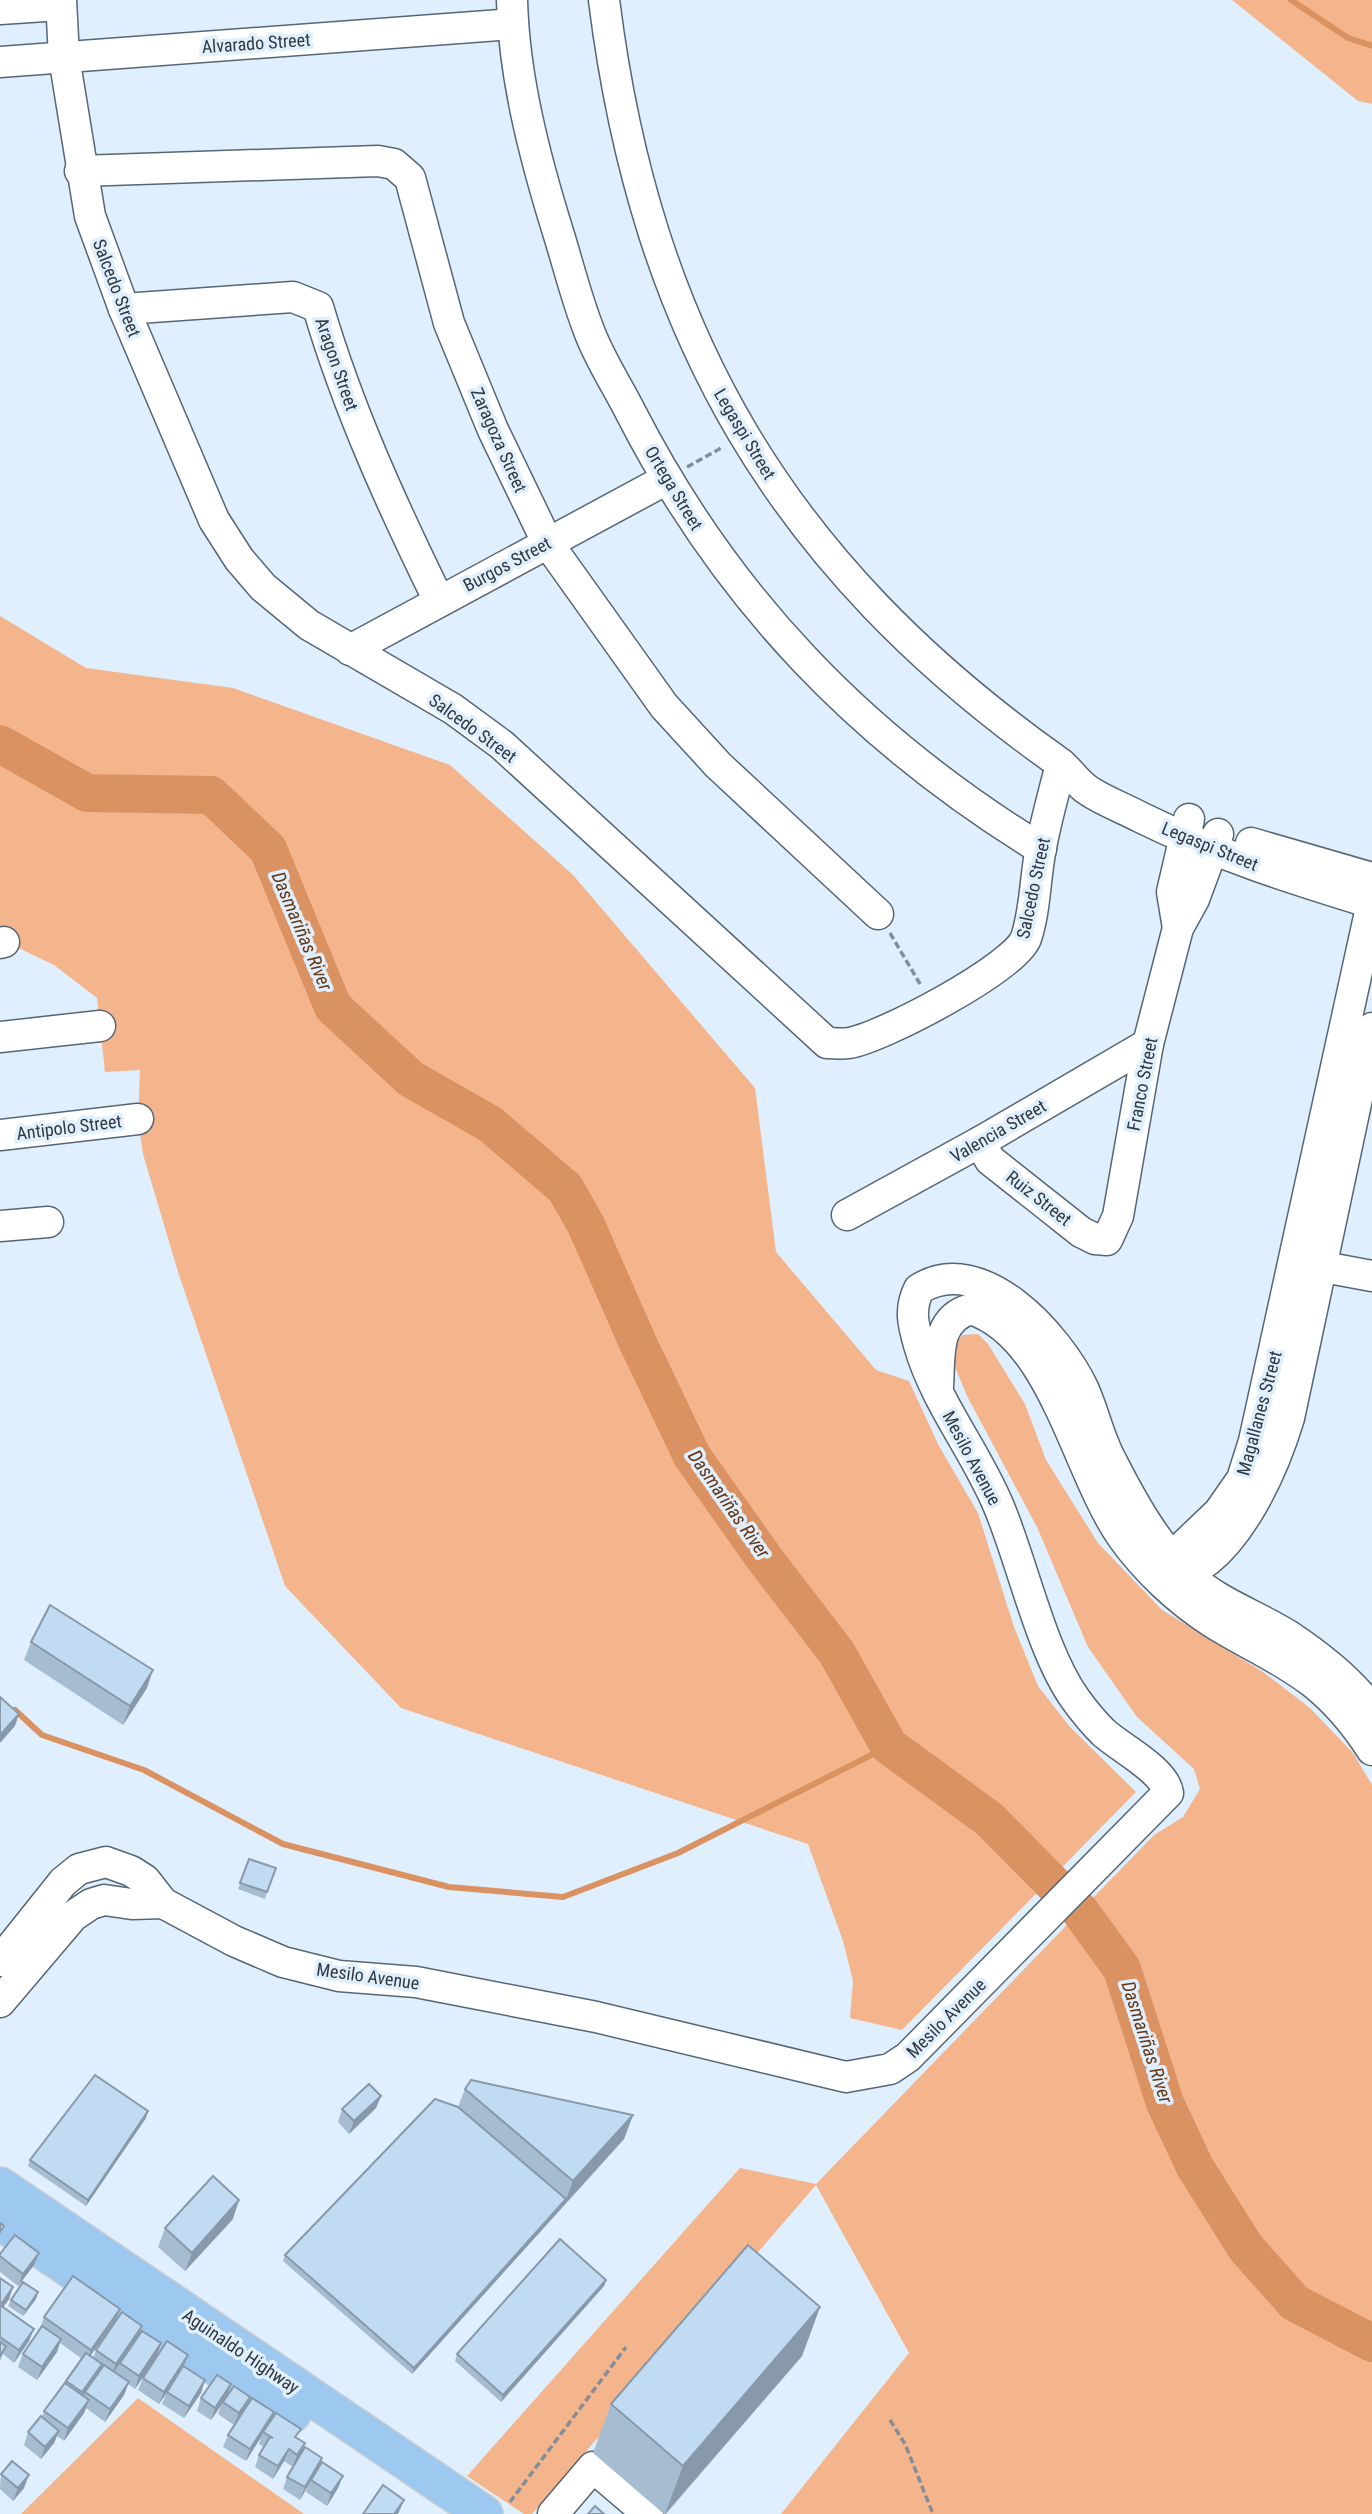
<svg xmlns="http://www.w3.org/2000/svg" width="1372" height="2514" font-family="'Roboto Condensed',sans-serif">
	<rect width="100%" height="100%" fill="#e0effd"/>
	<g fill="#f4b58c">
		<polygon points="1232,0 1372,0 1372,104 1358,101"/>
		<polygon points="0,616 86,668 233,688 450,765 573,875 755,1088 776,1252 876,1370 909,1381 939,1446 978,1513 1014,1627 1038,1686 1070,1727 1136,1792 902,2030 850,2018 853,1981 843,1941 808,1844 401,1708 285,1586 178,1272 143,1154 138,1119 140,1070 105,1072 97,998 54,965 0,939"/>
		<polygon points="978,1334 988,1344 1025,1404 1046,1460 1098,1543 1162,1610 1263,1672 1310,1708 1353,1753 1372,1785 1372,2514 781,2514 909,2353 816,2185 532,2514 524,2514 467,2476 740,2168 816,2184 1154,1835 1183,1817 1200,1789 1194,1769 1137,1717 1088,1647 1037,1527 967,1396 952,1360 953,1346 963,1335"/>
		<polygon points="138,2398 304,2514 21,2514"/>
	</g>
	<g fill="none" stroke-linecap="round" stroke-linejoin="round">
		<g stroke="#db9262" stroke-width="6">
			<polyline points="1291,0 1348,38 1372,46"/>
			<polyline points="15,1710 42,1735 144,1770 283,1844 449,1887 563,1897 678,1853 889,1746"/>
		</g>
		<polyline stroke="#db9262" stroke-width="38" points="0,744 87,793 211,795 268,849 333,1007 411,1079 490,1124 565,1188 586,1225 638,1343 692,1456 764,1558 837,1653 889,1746 989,1819 1080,1911 1122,1969 1165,2103 1195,2167 1246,2248 1295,2303 1372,2343"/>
		<g stroke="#566675" stroke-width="33">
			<g id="minor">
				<path d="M61,0L64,57L90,216L124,309L214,520L239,559L263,587L309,625L453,709L502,745L827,1043C834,1043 842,1044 849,1043C882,1038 1016,967 1026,938C1035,912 1035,880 1040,853C1045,823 1054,793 1061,764"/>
				<path d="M512,0C514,78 535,158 558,232C568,264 576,297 588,328C598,357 617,385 631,413C727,600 862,739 1041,849"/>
				<path d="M604,0C646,335 781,565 1057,761C1069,769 1076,783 1089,791C1104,801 1123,808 1140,817C1215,854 1293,879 1372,903"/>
				<polyline points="0,9 61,5"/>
				<polyline points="0,62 513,24"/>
				<polyline points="80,171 378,161 394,164 410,178 449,323 493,430 547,542 664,706 718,765 878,914"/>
				<path d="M124,309L293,297L318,307C348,409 392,505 439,601"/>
				<polyline points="350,650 665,480"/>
				<polyline points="1251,843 1372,878"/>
				<polyline points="1178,928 1172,892 1189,819"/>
				<polyline points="0,943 4,942"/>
				<polyline points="0,1037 100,1026"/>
				<polyline points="0,1135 138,1119"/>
				<polyline points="980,1142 990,1160 1081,1232 1095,1239 1107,1240 1118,1216 1148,1044 1178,928 1194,899 1218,834"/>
				<polyline points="847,1215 980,1142 1148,1044"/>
				<polyline points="0,1226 48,1222"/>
				<polyline points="1302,1263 1372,1276"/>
				<path d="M938,1386C940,1355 935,1319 971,1309C1054,1336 1076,1472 1123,1538C1146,1570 1179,1601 1212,1622C1245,1643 1281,1658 1312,1682C1335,1700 1356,1725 1372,1750"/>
				<path d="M1170,1578C1231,1569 1273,1471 1289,1418L1372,1028"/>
				<polyline points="1161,1580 1173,1556 1219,1512 1242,1479 1254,1441 1372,903"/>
				<path d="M0,1961L63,1882L79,1869L106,1862L131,1871L145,1880L163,1903L234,1941L283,1962L339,1976L416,1982L596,2017L846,2077L890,2069L908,2057L1168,1793C1165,1770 1120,1748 1103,1732C1094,1723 1084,1711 1076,1700C1041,1652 1023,1564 999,1507C976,1451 936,1404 919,1345C913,1324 909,1309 919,1289C982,1250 1058,1336 1083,1388C1094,1412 1099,1439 1112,1462C1132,1501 1156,1545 1189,1576C1218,1603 1256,1615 1289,1636C1319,1656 1351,1681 1372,1710"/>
				<polyline points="0,2002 73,1916 91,1904 104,1900 132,1904 163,1903"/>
				<polyline points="553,2514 593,2467 648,2514"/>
			</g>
		</g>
		<g stroke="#cecfd1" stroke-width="40">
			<g id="major">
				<polyline points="0,2186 484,2514"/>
				<polyline points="0,2221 198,2356 292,2414"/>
			</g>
		</g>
		<g stroke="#838e98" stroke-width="3.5" stroke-dasharray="7 3.5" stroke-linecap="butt">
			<polyline points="687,467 723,447"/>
			<polyline points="890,933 920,984"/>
			<polyline points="890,2420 905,2444 933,2514"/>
			<polyline points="510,2502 626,2347"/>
		</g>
		<use href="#minor" stroke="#fff" stroke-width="30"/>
		<use href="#major" stroke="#9dc8ef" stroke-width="37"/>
	</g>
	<g fill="#a6bcd1">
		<polygon points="31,1642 147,1688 123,1725 24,1660"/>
		<polygon points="249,1859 267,1892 265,1899 238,1889"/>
		<polygon points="465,2089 633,2115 624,2139 412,2374 283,2261 285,2255 458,2107"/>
		<polygon points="381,2096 376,2108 349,2134 338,2122 342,2109"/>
		<polygon points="146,2118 86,2206 28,2166 30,2160"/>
		<polygon points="233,2219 185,2271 158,2247 165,2228"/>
		<polygon points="0,2254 34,2265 18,2286 0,2272"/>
		<polygon points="0,2278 13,2287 9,2299 3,2307 29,2341 14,2363 3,2354 0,2361"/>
		<polygon points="606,2280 604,2286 501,2402 455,2361 457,2354"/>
		<polygon points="36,2299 23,2316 8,2306 11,2300"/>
		<polygon points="820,2307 802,2356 666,2514 664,2514 593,2453 611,2404"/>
		<polygon points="120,2309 115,2321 90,2356 93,2358 96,2350 139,2335 161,2343 157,2356 135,2389 128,2384 124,2395 105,2422 86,2408 84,2413 64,2441 57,2436 54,2443 41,2459 24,2445 28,2432 42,2417 44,2411 81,2358 60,2343 57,2352 37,2380 18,2367 23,2354 40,2329 44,2317"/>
		<polygon points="188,2355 184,2366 201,2393 184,2418 162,2404 166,2394 159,2404 138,2390 143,2378"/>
		<polygon points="228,2394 246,2407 274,2412 271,2420 297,2438 303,2450 322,2458 318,2468 343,2476 338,2488 327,2506 306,2492 308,2486 300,2500 283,2489 287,2477 293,2467 284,2461 273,2479 255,2467 259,2455 264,2447 259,2444 261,2437 246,2461 223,2447 228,2435 234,2425 218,2414 222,2404 211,2420 197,2411 201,2398"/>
		<polygon points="1,2474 24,2488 13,2501 0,2489"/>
	</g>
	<g fill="#8799aa">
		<polygon points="153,1670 147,1688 123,1725 130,1706"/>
		<polygon points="19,1714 15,1726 0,1743 0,1735"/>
		<polygon points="381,2096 376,2108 349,2134 354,2121"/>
		<polygon points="148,2111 146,2118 86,2206 88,2200"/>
		<polygon points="633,2115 624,2139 412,2374 414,2368 566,2200 573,2181"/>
		<polygon points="239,2200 233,2219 185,2271 192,2253"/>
		<polygon points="39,2253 34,2265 18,2286 23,2274"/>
		<polygon points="606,2280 604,2286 501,2402 503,2395"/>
		<polygon points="13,2287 9,2299 0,2312 2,2303"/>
		<polygon points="38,2292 36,2299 23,2316 26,2310"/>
		<polygon points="820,2307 802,2356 665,2514 683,2466"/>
		<polygon points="120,2309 115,2321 86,2362 91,2350"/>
		<polygon points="142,2326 138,2338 111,2376 116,2364"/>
		<polygon points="34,2329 29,2341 14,2363 19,2350"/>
		<polygon points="61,2339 57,2352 37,2380 42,2367"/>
		<polygon points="161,2343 157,2356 135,2389 139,2376"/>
		<polygon points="188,2355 183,2368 159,2404 164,2392"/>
		<polygon points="102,2364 98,2377 85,2392 83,2398 78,2405 82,2392"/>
		<polygon points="205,2380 201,2393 184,2418 189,2406"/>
		<polygon points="129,2382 124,2395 105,2422 110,2409"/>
		<polygon points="231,2384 227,2397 211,2420 215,2408"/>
		<polygon points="250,2397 245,2409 234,2425 239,2413"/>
		<polygon points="89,2400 84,2413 64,2441 68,2428"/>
		<polygon points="274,2412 270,2424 263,2432 261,2437 246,2461 250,2449"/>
		<polygon points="59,2431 54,2443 41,2459 45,2447"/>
		<polygon points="305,2443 301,2456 293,2467 297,2455"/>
		<polygon points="289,2449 284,2461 273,2479 278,2466"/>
		<polygon points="322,2458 318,2470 311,2480 300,2500 305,2487"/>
		<polygon points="29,2475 24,2488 13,2501 18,2488"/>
		<polygon points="343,2476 338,2488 327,2506 331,2493"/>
		<polygon points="404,2500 399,2512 398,2514 394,2514"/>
	</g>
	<g fill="#c1dbf3" stroke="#8799aa" stroke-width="2">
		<polygon points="50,1605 153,1670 130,1706 31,1642"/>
		<polygon points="0,1697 19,1714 0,1735"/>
		<polygon points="249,1859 276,1868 267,1892 240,1883"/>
		<polygon points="95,2075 148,2111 88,2200 30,2160"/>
		<polygon points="471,2080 633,2115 573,2181 465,2089"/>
		<polygon points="369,2084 381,2096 354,2121 342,2109"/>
		<polygon points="435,2099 458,2107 566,2199 414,2368 285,2255"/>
		<polygon points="213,2176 239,2200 192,2253 165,2228"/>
		<polygon points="0,2223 4,2226 0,2232"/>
		<polygon points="15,2235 39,2253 23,2274 0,2256 0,2254"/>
		<polygon points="560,2239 606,2280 503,2395 457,2354"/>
		<polygon points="748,2245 820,2307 683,2466 611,2404"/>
		<polygon points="73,2276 120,2309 91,2350 44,2317"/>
		<polygon points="0,2278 13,2287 2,2303 0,2302"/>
		<polygon points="23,2282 38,2292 26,2310 11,2300"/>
		<polygon points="0,2305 34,2329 19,2350 0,2337"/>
		<polygon points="122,2312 142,2326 116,2364 96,2350"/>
		<polygon points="42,2326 61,2339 42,2367 23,2354"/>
		<polygon points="142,2331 161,2343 139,2376 120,2363"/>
		<polygon points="167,2341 188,2355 164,2392 143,2378"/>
		<polygon points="0,2342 6,2346 0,2356"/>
		<polygon points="86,2353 102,2364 82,2392 66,2381"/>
		<polygon points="104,2365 129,2382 110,2409 85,2392"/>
		<polygon points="183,2366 205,2380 189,2406 167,2392"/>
		<polygon points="217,2375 231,2384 215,2408 201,2398"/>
		<polygon points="65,2383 89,2400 68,2428 44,2411"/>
		<polygon points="234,2386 250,2397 239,2413 223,2402"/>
		<polygon points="252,2398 274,2412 250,2449 228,2435"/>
		<polygon points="276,2413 301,2429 295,2437 305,2443 297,2455 289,2449 278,2466 259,2455 270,2437 273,2438 263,2432"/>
		<polygon points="41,2416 59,2431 45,2447 28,2432"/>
		<polygon points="305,2447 322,2458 305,2487 287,2477"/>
		<polygon points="12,2461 29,2475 18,2488 1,2474"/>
		<polygon points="322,2462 343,2476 331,2493 311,2480"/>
		<polygon points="383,2485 404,2500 394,2514 363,2514"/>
		<polygon points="595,2506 604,2514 588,2514"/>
	</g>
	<g text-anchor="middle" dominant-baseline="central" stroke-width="7" stroke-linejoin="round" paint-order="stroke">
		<g font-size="18" fill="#31383f" stroke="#e0effd">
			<text transform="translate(256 43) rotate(-4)">Alvarado Street</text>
			<text transform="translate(117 288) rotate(69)">Salcedo Street</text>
			<text transform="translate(337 364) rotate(71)">Aragon Street</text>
			<text transform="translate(745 434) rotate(59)">Legaspi Street</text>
			<text transform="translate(499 440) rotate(66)">Zaragoza Street</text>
			<text transform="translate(674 488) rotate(59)">Ortega Street</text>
			<text transform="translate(507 564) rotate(-28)">Burgos Street</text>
			<text transform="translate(473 728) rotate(36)">Salcedo Street</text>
			<text transform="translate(1210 846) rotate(22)">Legaspi Street</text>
			<text transform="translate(1033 888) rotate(-78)">Salcedo Street</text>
			<text transform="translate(1142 1084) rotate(-79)">Franco Street</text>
			<text transform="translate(69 1127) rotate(-7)">Antipolo Street</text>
			<text transform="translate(998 1131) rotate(-30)">Valencia Street</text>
			<text transform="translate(1039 1198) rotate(38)">Ruiz Street</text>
			<text transform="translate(1259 1413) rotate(-75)">Magallanes Street</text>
			<text transform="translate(972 1458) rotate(62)">Mesilo Avenue</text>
			<text transform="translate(368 1976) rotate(8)">Mesilo Avenue</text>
			<text transform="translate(946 2018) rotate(-45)">Mesilo Avenue</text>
			<text transform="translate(241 2351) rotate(34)">Aguinaldo Highway</text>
		</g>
		<g font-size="19" font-style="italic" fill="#663612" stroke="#e0effd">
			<text transform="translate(302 931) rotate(67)">Dasmariñas River</text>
			<text transform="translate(729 1504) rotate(55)">Dasmariñas River</text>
			<text transform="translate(1147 2042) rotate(72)">Dasmariñas River</text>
		</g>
	</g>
</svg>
